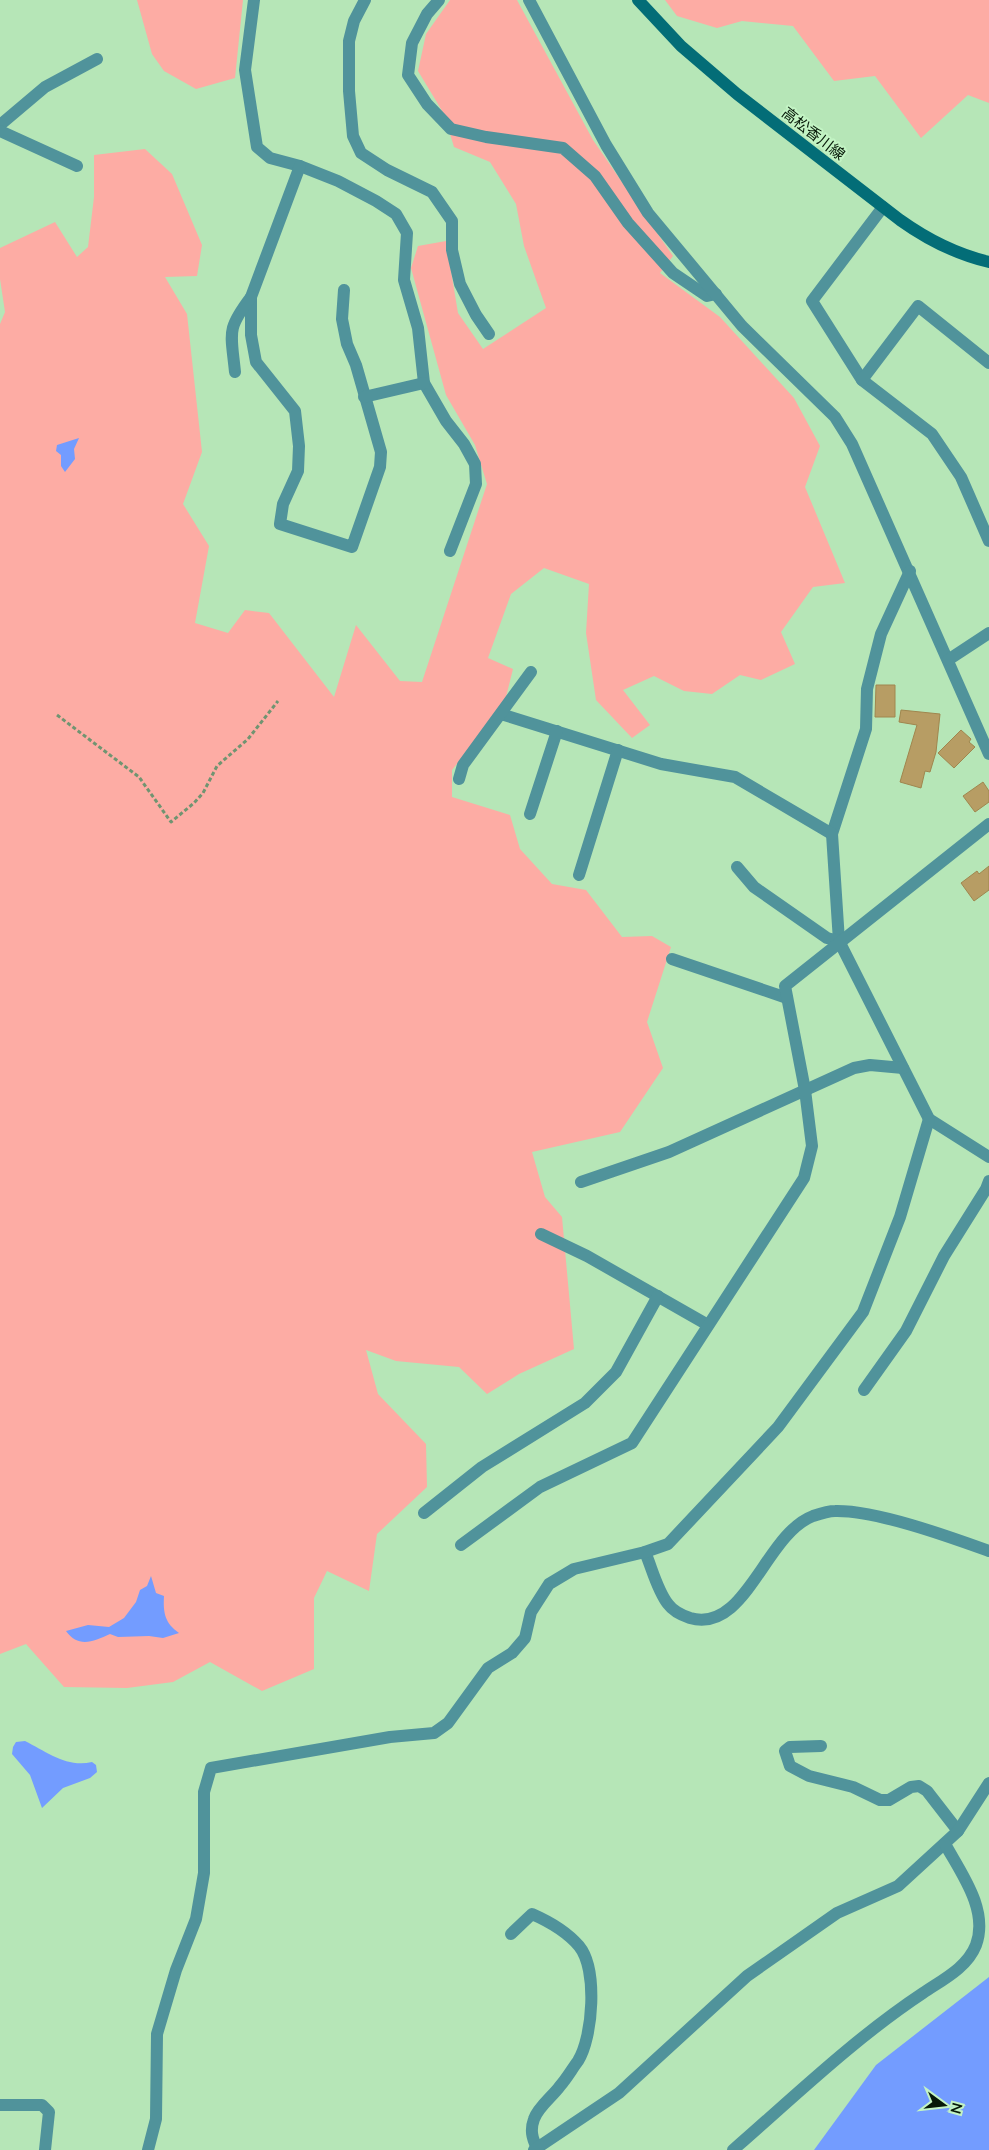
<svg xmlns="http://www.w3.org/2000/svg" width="989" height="2150" font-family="Lato,'Noto Sans JP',sans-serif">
	<rect width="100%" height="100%" fill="#b6e6b7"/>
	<g fill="#fdaca4">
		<polygon points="137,0 243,0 235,78 196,89 164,71 152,54"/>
		<polygon points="450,0 517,0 593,140 673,256 660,273 720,317 794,398 820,446 805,487 845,583 813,587 781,632 795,664 761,680 740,675 712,694 684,691 654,676 623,690 650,725 632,738 596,700 586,633 589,584 544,568 511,594 488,658 513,669 504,705 452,770 452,797 510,815 520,849 552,884 586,890 622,937 652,936 671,947 647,1022 663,1068 620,1132 532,1152 545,1197 562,1217 574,1349 519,1374 487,1394 459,1367 396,1361 366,1350 378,1394 426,1444 427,1487 377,1534 369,1591 327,1571 314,1598 314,1669 262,1691 210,1662 173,1682 127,1688 64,1687 26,1644 0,1654 0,324 5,312 0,279 0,248 55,222 77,257 88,247 94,197 94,155 145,149 172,174 202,245 197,276 165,277 187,314 202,452 183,504 209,546 195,623 228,633 245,610 269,613 334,697 356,625 400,681 422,682 487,484 475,445 446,395 411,268 418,246 446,241 458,313 483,349 546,308 524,246 516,204 490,162 454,147 444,114 418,71 426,34"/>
		<polygon points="665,0 989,0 989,103 968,95 921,138 875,76 834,81 793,26 742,21 717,28 677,16"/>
	</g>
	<g fill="#739cff">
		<polygon points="79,438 74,449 75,459 65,472 61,466 61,455 56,451 57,445"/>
		<path d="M151,1576L156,1593L164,1596C163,1613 165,1623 179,1633L163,1638L149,1636L118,1637L110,1634C93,1642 78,1648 66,1631L88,1625L109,1627L124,1618L136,1602L140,1590L147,1586Z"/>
		<path d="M25,1741C47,1752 67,1768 92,1762L96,1765L97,1772L90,1778L63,1788L42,1808L30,1775L12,1754L13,1747L16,1742Z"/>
		<polygon points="989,1977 989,2150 814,2150 876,2065"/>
	</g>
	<g fill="#b79d64" stroke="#a0864e">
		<polygon points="876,685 895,685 895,717 875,717"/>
		<polygon points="901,710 940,714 936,752 930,772 925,771 921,788 900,782 917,725 899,722"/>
		<polygon points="961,730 971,739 969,742 975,747 954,768 938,753"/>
		<polygon points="983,782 989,791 989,802 975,812 963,796"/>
		<polygon points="989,866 989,890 974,901 961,883 977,871 979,874"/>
	</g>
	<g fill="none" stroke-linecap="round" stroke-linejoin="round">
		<polyline stroke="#709471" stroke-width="3" stroke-dasharray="4 2.5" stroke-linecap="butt" points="57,715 139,777 171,822 194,803 203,793 217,766 248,739 278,701"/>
		<g stroke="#50939b" stroke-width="12">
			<polyline points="254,0 245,70 257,147 270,158 300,166 338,181 376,201 396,214 407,233 404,280 418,328 424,383 446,421 464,444 475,464 476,484 450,551"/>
			<polyline points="365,0 354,21 349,41 349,91 353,136 361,153 387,170 432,192 452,221 452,250 460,284 476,315 489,334"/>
			<polyline points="439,0 427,14 412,43 408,75 427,104 451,129 486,137 563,148 595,176 628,223 673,273 707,296 716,294"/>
			<polyline points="529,0 606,145 648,213 742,326 835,417 852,444 989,754"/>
			<polyline points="0,125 45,87 97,59"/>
			<polyline points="0,131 77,166"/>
			<polyline points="300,166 251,297 251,335 256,362 295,411 299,446 298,471 283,504 280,524 352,547 380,467 381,452 356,365 347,344 342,319 344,290"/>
			<polyline points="883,207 812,301 862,380 932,434 961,477 989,541"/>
			<path d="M235,372C231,332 226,330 251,297"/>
			<polyline points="862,380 918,306 989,363"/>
			<polyline points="364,397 424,383"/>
			<polyline points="910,571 881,634 867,689 866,729 832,834 839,941 929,1119 989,1157"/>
			<polyline points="948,660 989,633"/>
			<polyline points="501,714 661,764 735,777 832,834"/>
			<polyline points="459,779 463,765 531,672"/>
			<polyline points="530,814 557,731"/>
			<polyline points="737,867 754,887 827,938 839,941"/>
			<polyline points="579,875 618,750"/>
			<polyline points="672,959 787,998"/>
			<polyline points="581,1182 669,1152 854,1068 870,1065 903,1068"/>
			<polyline points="541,1234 587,1256 708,1325"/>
			<polyline points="864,1390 906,1331 944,1256 986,1189 989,1181"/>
			<polyline points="424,1513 482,1467 585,1403 616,1372 658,1296"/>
			<polyline points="461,1545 540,1487 632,1443 804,1178 812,1146 805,1090 785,986 989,824"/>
			<path d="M645,1552C652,1568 657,1590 668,1604C673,1611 681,1615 690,1618C746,1634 765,1534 813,1516C819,1514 829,1511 835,1511C876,1510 950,1537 989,1551"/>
			<polyline points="821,1746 790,1747 785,1751 790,1766 809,1776 853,1787 880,1800 889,1800 911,1787 919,1786 927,1791 958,1831"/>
			<path d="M511,1934L532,1914C548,1921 567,1932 579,1946C598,1969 593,2037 578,2061C572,2069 567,2078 560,2086C553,2096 538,2107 534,2119C530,2130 532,2138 537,2148"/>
			<polyline points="0,2105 42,2105 49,2112 45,2150"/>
			<polyline points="148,2150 156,2119 157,2034 176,1970 196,1919 204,1873 204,1792 211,1768 390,1737 434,1733 448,1723 488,1668 512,1653 525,1638 531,1612 549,1584 574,1569 645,1552 668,1544 778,1427 863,1312 900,1217 929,1119"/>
			<polyline points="534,2150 619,2093 747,1976 837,1913 898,1886 958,1831 989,1783"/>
			<path d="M733,2150C795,2096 855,2038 923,1993C942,1980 967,1968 976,1945C989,1910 961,1873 945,1844"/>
		</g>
		<path stroke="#036d77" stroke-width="12" d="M638,0L681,46L737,94L900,220C928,240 955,254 989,262"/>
	</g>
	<g text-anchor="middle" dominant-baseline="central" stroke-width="4" stroke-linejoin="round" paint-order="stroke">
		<g font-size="15" fill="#071909" stroke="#c3f4c4">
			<text transform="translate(814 133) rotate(38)">高松香川線</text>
		</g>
	</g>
	<g transform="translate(944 2105) rotate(105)" stroke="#c3f4c4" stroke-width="4" paint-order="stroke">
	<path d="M0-4L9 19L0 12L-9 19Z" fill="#071909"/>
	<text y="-8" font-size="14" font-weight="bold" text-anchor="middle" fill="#071909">N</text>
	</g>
</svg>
